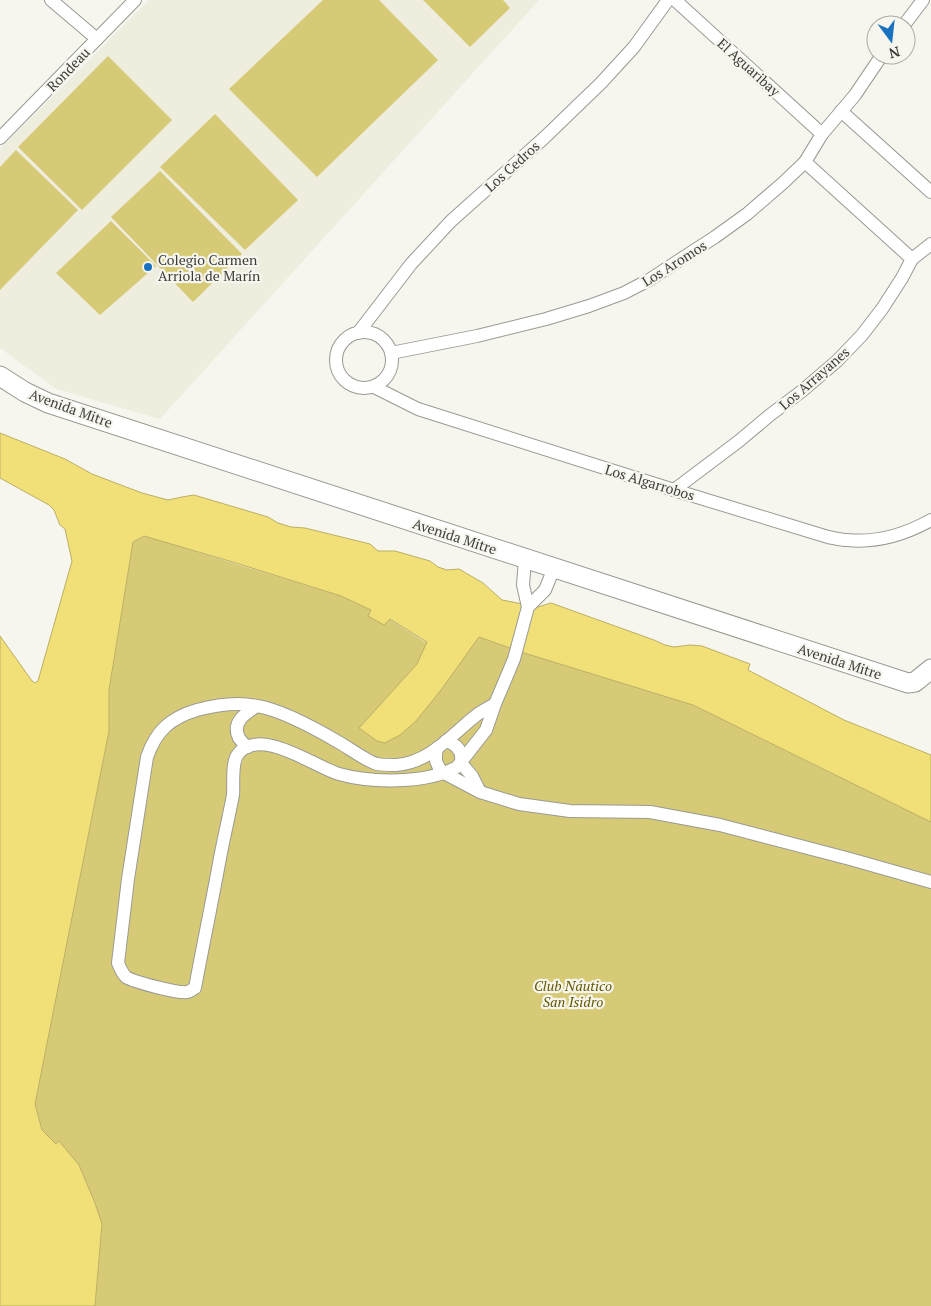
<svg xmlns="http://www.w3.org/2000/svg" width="931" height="1306" font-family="'PT Serif',serif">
	<rect width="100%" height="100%" fill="#f6f5ee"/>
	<polygon fill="#efedde" points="149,0 539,0 160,419 56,389 0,348 0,149"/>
	<g fill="#d7ca77">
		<polygon points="323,0 379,0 438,60 317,177 229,89"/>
		<polygon points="423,0 503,0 510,8 470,47"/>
		<polygon points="108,56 172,120 82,210 18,147"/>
		<polygon points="215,114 298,200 245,250 160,167"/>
		<polygon points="16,150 78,210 0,290 0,167"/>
		<polygon points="160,171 242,254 193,302 111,217"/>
		<polygon points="111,221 156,266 100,315 56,273"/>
		<polygon points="145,536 341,596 371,610 384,625 389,619 427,643 417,664 360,728 377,741 461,661 479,637 521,652 693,705 931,822 931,1306 95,1306 102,1224 95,1203 59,1142 56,1145 42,1130 35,1104 109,731 109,690 133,542"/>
	</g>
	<polygon fill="#f1e077" stroke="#bbaf65" points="0,433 65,459 92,474 142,493 168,500 182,497 194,495 268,517 278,523 291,527 305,528 370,544 378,551 395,551 430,561 438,567 447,570 459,569 483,583 502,600 538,607 551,603 654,640 665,645 674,647 690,645 702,646 750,664 748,670 844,720 931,755 931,822 693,705 521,652 479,637 441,690 416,721 400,735 385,743 377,741 359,728 417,664 427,642 390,619 384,625 368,616 371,610 341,596 236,563 144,536 133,542 109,690 109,731 35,1104 42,1130 56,1144 59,1141 79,1165 95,1203 102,1224 95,1306 0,1306 0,636 32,681 35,683 38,681 72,561 65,529 60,525 54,510 49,505 0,478"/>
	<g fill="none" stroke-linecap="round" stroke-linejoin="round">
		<g stroke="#9a9a93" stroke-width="14">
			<g id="street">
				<polyline points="51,0 97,39"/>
				<polyline points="675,0 822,134"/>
				<polyline points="904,25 923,0"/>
				<polyline points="841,111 931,192"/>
				<polyline points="0,138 135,0"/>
				<polyline points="805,162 912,259"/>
				<circle cx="364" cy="360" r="28"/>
				<polyline points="358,333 411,264 451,221 544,138 601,83 634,47 668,0"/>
				<polyline points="391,353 477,336 546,319 589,306 624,293 649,280 715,237 747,214 783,183 805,162 822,134 855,95 882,55"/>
				<path d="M374,387L418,409L674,490L828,537C834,538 841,540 847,540C876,543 906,534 931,520"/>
				<polyline points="674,490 739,441 770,415 802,391 837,361 862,335 882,309 902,278 912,259 931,244"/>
				<polyline points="525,559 523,585 528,607"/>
				<path d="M495,704C489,707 484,710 478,714C453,733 430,763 396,765C390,765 382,765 377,764C368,762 349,748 340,743C318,730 282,710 257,706C238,702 216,705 197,710C170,718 156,731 147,757L128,879L118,963C120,968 122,973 126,977C134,982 179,994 188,992C190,991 193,989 195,988C203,945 212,902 220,858C224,837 229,816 233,795C234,784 231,763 238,754C260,726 315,767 339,774C371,783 427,784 457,767L486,730L495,704L514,659L528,607L545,590L554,568"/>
				<path d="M446,741C457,744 463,751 461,763L472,776L480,792"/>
				<path d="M248,747C245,745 241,741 239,738C231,722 246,713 257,706"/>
				<polyline points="437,748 436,755 436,761 439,768 444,773 480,792 519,804 570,811 650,812 720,825 850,859 931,882"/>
			</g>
		</g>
		<g stroke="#9a9a93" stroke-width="21">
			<polyline id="secondary" points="0,376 25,392 48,403 908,683 915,682 931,669"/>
		</g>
		<use href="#street" stroke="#fff" stroke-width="12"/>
		<use href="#secondary" stroke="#fff" stroke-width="19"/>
	</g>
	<circle fill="#1872bf" stroke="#f6f5ee" stroke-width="2" cx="148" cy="267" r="5"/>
	<g text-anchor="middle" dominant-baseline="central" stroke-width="4.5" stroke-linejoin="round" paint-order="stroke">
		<g font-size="14" fill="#3d3d3a" stroke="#f6f5ee">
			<text transform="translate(749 67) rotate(42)">El Aguaribay</text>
			<text transform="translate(68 69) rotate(-46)">Rondeau</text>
			<text transform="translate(512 166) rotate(-42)">Los Cedros</text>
			<text transform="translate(674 263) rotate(-32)">Los Aromos</text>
			<text transform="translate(814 378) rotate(-41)">Los Arrayanes</text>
			<text transform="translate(71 408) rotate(20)">Avenida Mitre</text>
			<text transform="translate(650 482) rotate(17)">Los Algarrobos</text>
			<text transform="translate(455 536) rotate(18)">Avenida Mitre</text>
			<text transform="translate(840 661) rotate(18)">Avenida Mitre</text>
		</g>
		<g font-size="14" fill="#3d3d3a" stroke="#f6f5ee" text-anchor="start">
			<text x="158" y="259">Colegio Carmen<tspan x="158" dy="16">Arriola de Marín</tspan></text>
		</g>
		<g font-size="14" font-style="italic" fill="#645801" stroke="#f6f5ee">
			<text x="573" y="985">Club Náutico<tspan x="573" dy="16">San Isidro</tspan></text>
		</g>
	</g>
	<g transform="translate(891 40) rotate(165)"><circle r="24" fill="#f6f5ee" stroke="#acaba6"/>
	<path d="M0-4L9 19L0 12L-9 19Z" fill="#1872bf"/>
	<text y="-8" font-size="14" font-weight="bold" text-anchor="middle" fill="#3d3d3a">N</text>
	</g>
</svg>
